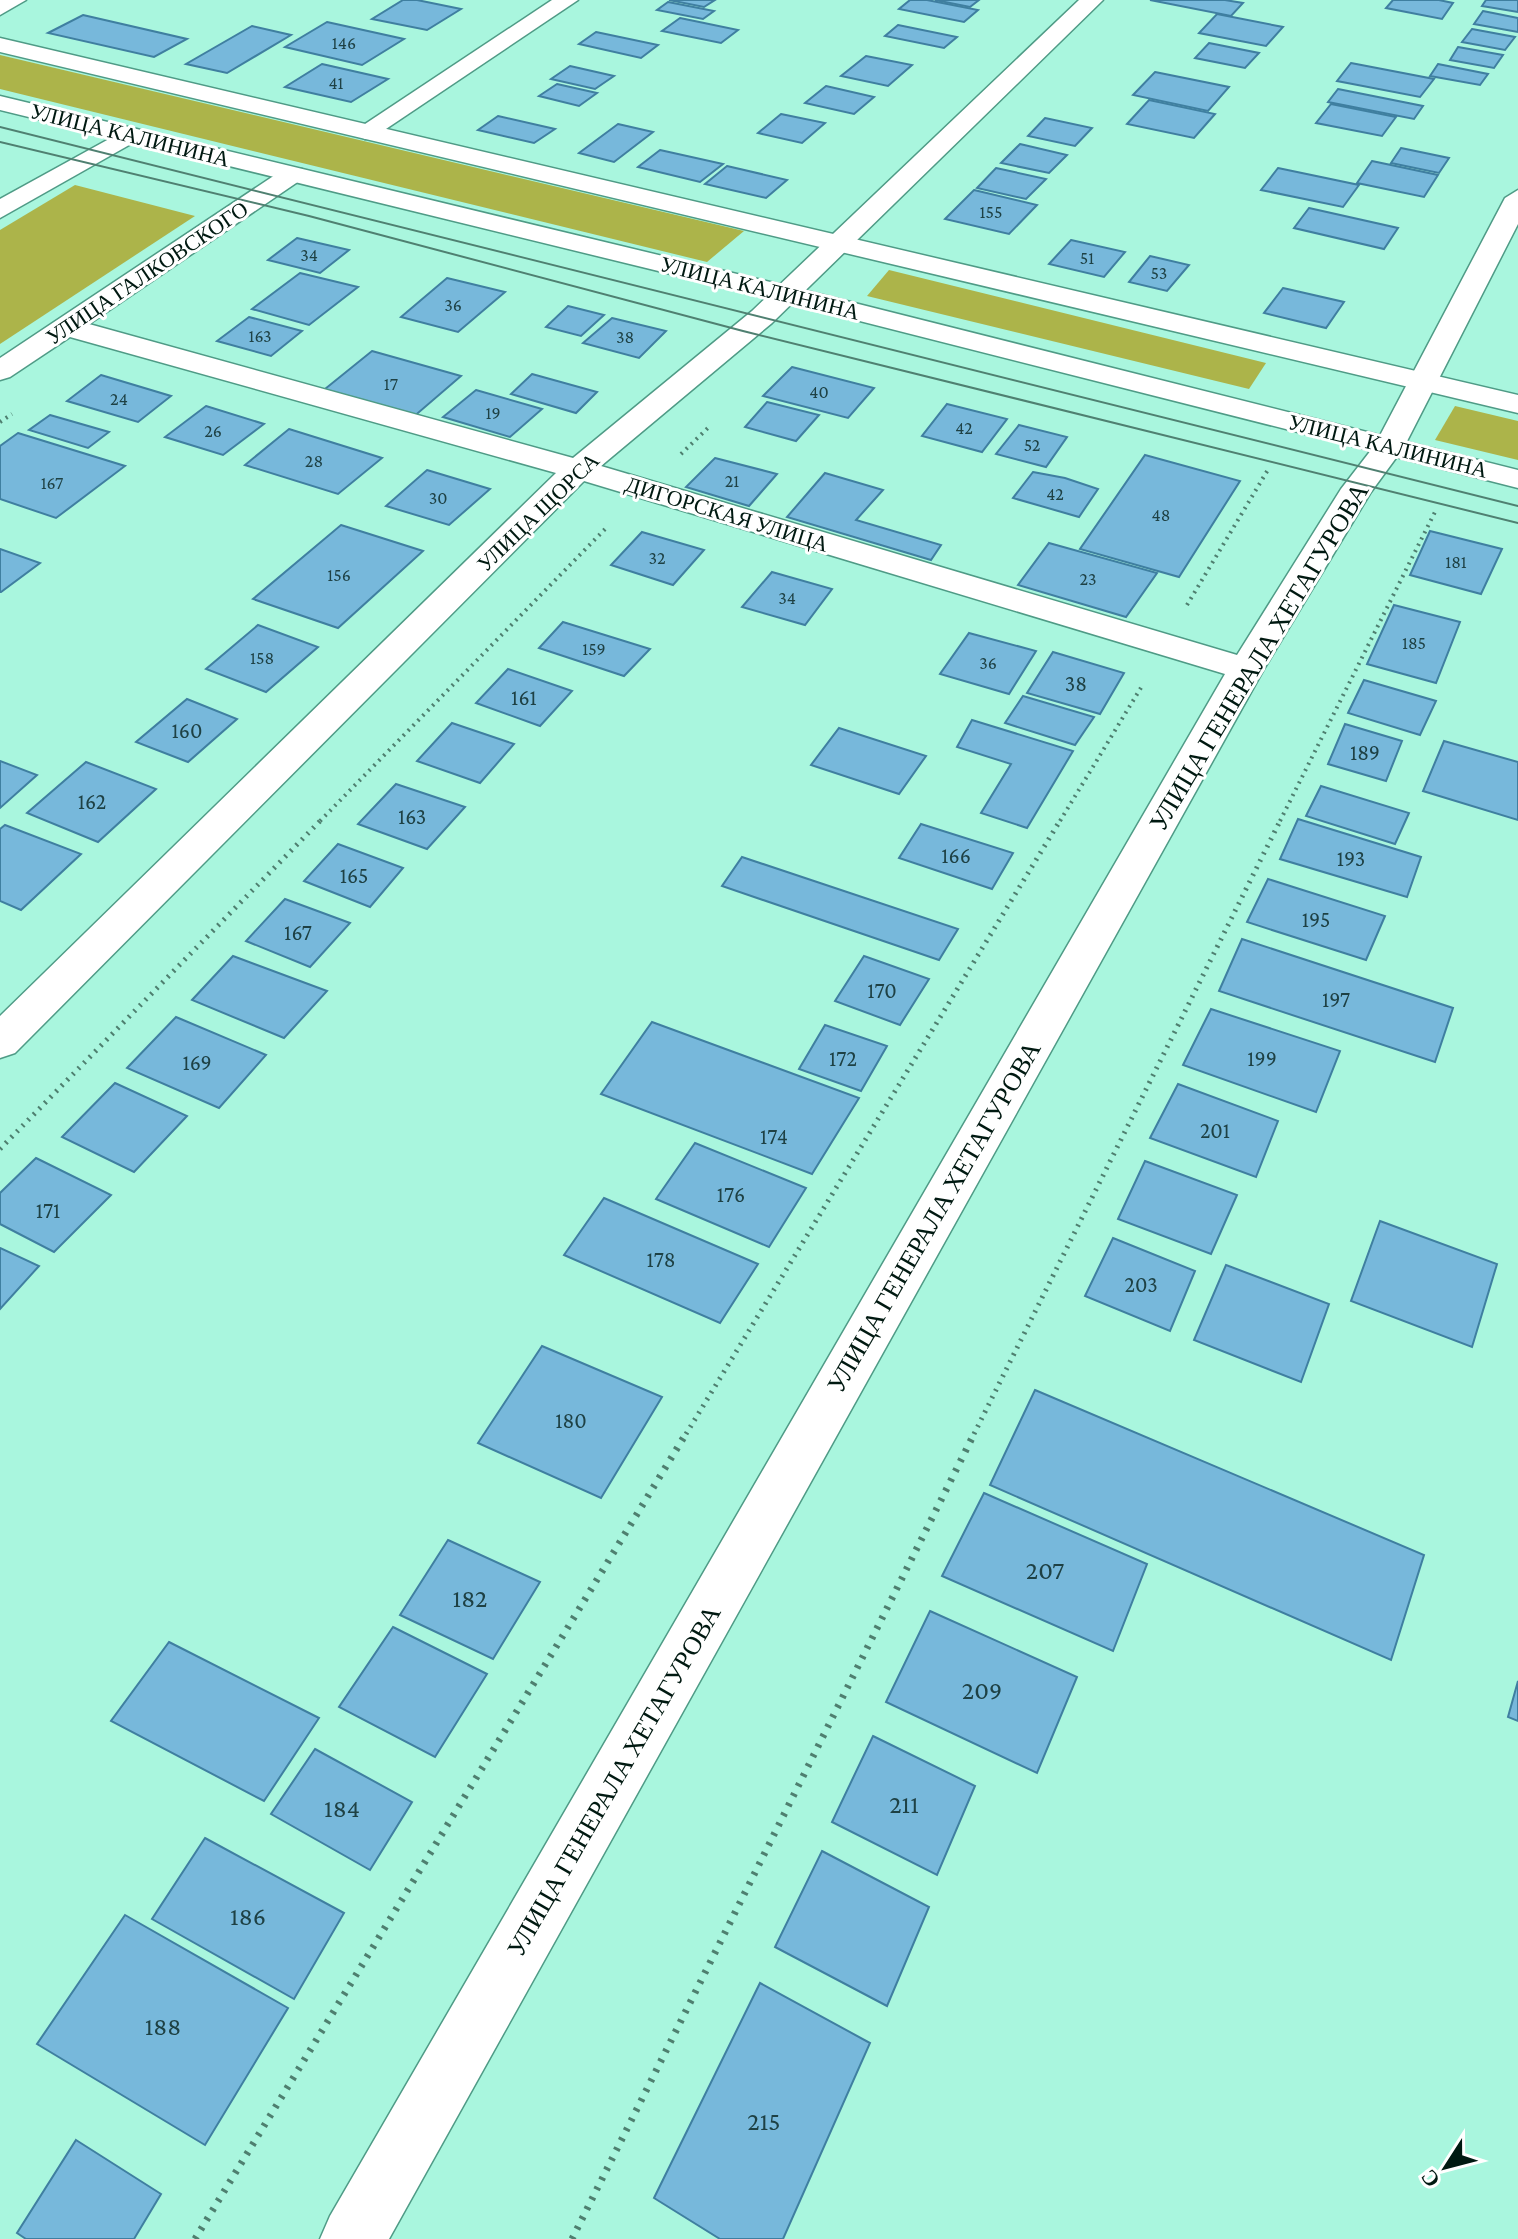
<svg xmlns="http://www.w3.org/2000/svg" width="1518" height="2239" font-family="'Crimson Pro',serif">
	<rect width="100%" height="100%" fill="#a9f6de"/>
	<g fill="#acb44a">
		<polygon points="0,55 744,231 707,262 0,89"/>
		<polygon points="75,185 195,216 0,344 0,230"/>
		<polygon points="889,270 1266,363 1249,389 867,296"/>
		<polygon points="1455,406 1518,421 1518,460 1435,440"/>
	</g>
	<g fill="#77b8db" stroke="#3f7fa0" stroke-width="2">
		<polygon points="403,0 417,0 461,9 427,30 372,19"/>
		<polygon points="669,0 715,0 704,7"/>
		<polygon points="910,0 927,0 978,10 964,22 899,9"/>
		<polygon points="935,0 979,0 970,7"/>
		<polygon points="1150,0 1225,0 1243,3 1231,16"/>
		<polygon points="1393,0 1439,0 1453,3 1442,19 1386,8"/>
		<polygon points="1486,0 1518,0 1518,12 1482,6"/>
		<polygon points="668,2 714,11 703,19 657,10"/>
		<polygon points="1483,11 1518,18 1518,32 1474,24"/>
		<polygon points="1217,14 1283,27 1266,46 1199,33"/>
		<polygon points="83,15 187,39 154,57 48,33"/>
		<polygon points="680,18 738,30 721,43 662,31"/>
		<polygon points="327,22 404,39 362,65 285,47"/>
		<polygon points="898,25 957,37 944,48 885,36"/>
		<polygon points="252,26 291,35 227,73 186,64"/>
		<polygon points="1472,29 1515,37 1505,50 1462,42"/>
		<polygon points="596,32 658,45 641,58 579,44"/>
		<polygon points="1209,43 1259,53 1245,68 1195,58"/>
		<polygon points="1458,47 1503,55 1494,68 1450,60"/>
		<polygon points="866,56 912,65 888,86 841,76"/>
		<polygon points="1351,63 1434,79 1420,97 1337,81"/>
		<polygon points="322,64 388,79 351,102 285,87"/>
		<polygon points="1438,64 1488,74 1480,85 1430,76"/>
		<polygon points="570,66 614,76 595,89 551,79"/>
		<polygon points="1155,72 1229,87 1208,111 1133,95"/>
		<polygon points="557,84 597,93 579,106 539,96"/>
		<polygon points="826,86 874,97 854,114 805,103"/>
		<polygon points="1338,89 1423,106 1414,119 1328,102"/>
		<polygon points="1149,100 1215,114 1194,138 1127,124"/>
		<polygon points="1331,104 1396,117 1382,136 1316,123"/>
		<polygon points="781,114 825,123 802,143 758,133"/>
		<polygon points="498,116 555,129 534,143 478,130"/>
		<polygon points="1045,118 1092,128 1075,146 1028,136"/>
		<polygon points="618,124 653,132 614,162 579,153"/>
		<polygon points="1020,144 1067,155 1049,173 1001,163"/>
		<polygon points="1401,148 1449,158 1439,173 1391,163"/>
		<polygon points="660,150 723,164 700,182 638,167"/>
		<polygon points="1372,161 1438,175 1424,197 1357,183"/>
		<polygon points="727,166 787,180 766,198 705,184"/>
		<polygon points="996,168 1046,179 1026,199 977,188"/>
		<polygon points="1278,168 1359,185 1343,207 1261,190"/>
		<polygon points="974,190 1037,205 1009,234 945,219"/>
		<polygon points="1309,208 1398,228 1384,249 1294,228"/>
		<polygon points="297,238 349,250 320,273 268,260"/>
		<polygon points="1071,240 1125,252 1104,277 1049,264"/>
		<polygon points="1150,256 1189,265 1167,291 1129,282"/>
		<polygon points="300,273 358,287 309,325 252,309"/>
		<polygon points="447,278 505,292 458,332 401,317"/>
		<polygon points="1283,288 1344,302 1326,328 1264,313"/>
		<polygon points="568,306 604,315 581,336 546,327"/>
		<polygon points="249,317 302,331 271,356 217,341"/>
		<polygon points="612,318 666,331 639,358 583,343"/>
		<polygon points="372,351 461,376 411,419 320,393"/>
		<polygon points="792,367 874,388 848,418 763,396"/>
		<polygon points="532,374 597,392 576,413 511,394"/>
		<polygon points="101,375 171,396 138,422 67,401"/>
		<polygon points="476,390 542,409 510,437 443,417"/>
		<polygon points="767,402 819,415 796,441 745,427"/>
		<polygon points="947,404 1007,419 982,452 922,436"/>
		<polygon points="206,406 264,424 223,455 165,437"/>
		<polygon points="50,415 109,432 88,448 29,430"/>
		<polygon points="1019,425 1067,437 1046,467 996,454"/>
		<polygon points="289,429 382,458 338,494 245,465"/>
		<polygon points="18,433 125,466 56,518 0,499 0,446"/>
		<polygon points="1145,455 1240,481 1179,577 1080,549"/>
		<polygon points="715,458 777,474 749,506 686,487"/>
		<polygon points="427,470 490,489 449,525 386,506"/>
		<polygon points="1033,472 1065,478 1098,489 1079,517 1013,498"/>
		<polygon points="825,473 883,490 856,520 941,545 931,560 787,517"/>
		<polygon points="341,525 423,551 338,628 253,599"/>
		<polygon points="1430,531 1502,549 1481,594 1410,575"/>
		<polygon points="642,532 704,550 673,585 611,565"/>
		<polygon points="1049,543 1157,573 1126,617 1018,585"/>
		<polygon points="0,549 40,563 1,592 0,592"/>
		<polygon points="772,572 832,589 805,625 742,607"/>
		<polygon points="1394,605 1460,622 1436,683 1367,664"/>
		<polygon points="563,622 650,649 624,676 539,648"/>
		<polygon points="258,625 318,647 266,692 206,669"/>
		<polygon points="969,633 1036,651 1009,694 940,674"/>
		<polygon points="1053,652 1124,673 1100,714 1027,693"/>
		<polygon points="508,669 572,691 540,726 476,703"/>
		<polygon points="1364,680 1436,701 1420,735 1348,713"/>
		<polygon points="1023,696 1094,717 1075,745 1005,723"/>
		<polygon points="187,699 237,719 188,762 136,742"/>
		<polygon points="972,720 1073,751 1027,828 981,813 1011,764 957,747"/>
		<polygon points="452,723 514,744 480,783 417,761"/>
		<polygon points="1345,724 1402,741 1386,781 1328,764"/>
		<polygon points="839,728 926,756 899,794 811,765"/>
		<polygon points="1444,741 1518,762 1518,820 1423,791"/>
		<polygon points="0,761 37,775 0,808"/>
		<polygon points="86,762 156,789 98,842 27,813"/>
		<polygon points="396,784 465,807 427,849 358,824"/>
		<polygon points="1321,786 1409,813 1395,844 1306,816"/>
		<polygon points="1298,819 1421,857 1407,897 1280,859"/>
		<polygon points="921,824 1013,853 992,889 899,858"/>
		<polygon points="5,825 81,854 21,910 0,901 0,829"/>
		<polygon points="338,844 403,868 370,907 304,881"/>
		<polygon points="742,857 958,929 939,960 722,886"/>
		<polygon points="1268,879 1385,916 1366,960 1247,922"/>
		<polygon points="285,899 350,923 310,967 246,941"/>
		<polygon points="1242,939 1453,1008 1435,1062 1219,991"/>
		<polygon points="233,956 327,991 284,1038 192,1000"/>
		<polygon points="864,956 929,979 900,1025 835,1001"/>
		<polygon points="1211,1009 1340,1051 1316,1112 1183,1065"/>
		<polygon points="176,1017 266,1055 219,1108 127,1068"/>
		<polygon points="652,1022 859,1098 812,1174 601,1094"/>
		<polygon points="825,1025 887,1046 861,1091 799,1069"/>
		<polygon points="115,1083 187,1116 134,1172 62,1137"/>
		<polygon points="1178,1084 1278,1121 1256,1177 1150,1138"/>
		<polygon points="695,1143 806,1188 769,1247 656,1199"/>
		<polygon points="36,1158 111,1195 54,1252 0,1224 0,1193"/>
		<polygon points="1145,1161 1237,1195 1211,1254 1118,1219"/>
		<polygon points="604,1198 758,1264 720,1323 564,1255"/>
		<polygon points="1380,1221 1497,1264 1472,1347 1351,1301"/>
		<polygon points="1113,1238 1195,1271 1170,1331 1085,1296"/>
		<polygon points="0,1248 39,1266 0,1309"/>
		<polygon points="1226,1265 1329,1304 1301,1382 1194,1340"/>
		<polygon points="542,1346 662,1397 601,1498 478,1443"/>
		<polygon points="1035,1390 1424,1555 1391,1660 990,1485"/>
		<polygon points="984,1493 1147,1564 1113,1651 942,1576"/>
		<polygon points="448,1540 540,1582 493,1659 400,1615"/>
		<polygon points="930,1611 1077,1677 1037,1773 886,1702"/>
		<polygon points="393,1627 487,1674 435,1757 339,1707"/>
		<polygon points="169,1642 319,1718 264,1801 111,1721"/>
		<polygon points="1518,1681 1518,1721 1508,1717"/>
		<polygon points="873,1736 975,1786 937,1875 832,1822"/>
		<polygon points="315,1749 412,1802 370,1870 271,1814"/>
		<polygon points="205,1838 344,1913 294,1999 152,1919"/>
		<polygon points="822,1851 929,1907 887,2006 775,1947"/>
		<polygon points="125,1915 288,2008 205,2145 37,2044"/>
		<polygon points="760,1983 870,2043 783,2239 720,2239 654,2198"/>
		<polygon points="76,2140 161,2194 134,2239 26,2239 17,2233"/>
	</g>
	<g fill="none" stroke-linecap="round" stroke-linejoin="round">
		<g stroke="#4f9b86" stroke-width="3">
			<g id="street">
				<polygon points="0,0 26,0 0,15"/>
				<polygon points="552,0 578,0 374,137 365,139 353,132"/>
				<polygon points="1079,0 1103,0 772,323 601,466 1237,655 1341,489 1375,445 1505,198 1518,190 1518,224 1404,447 1371,492 1264,669 389,2239 320,2239 330,2216 1225,674 584,481 15,1053 0,1058 0,1016 556,473 70,337 10,377 0,380 0,358 284,169 302,169 306,174 302,179 89,324 573,458 752,311"/>
				<polygon points="129,128 138,130 141,135 138,140 0,218 0,199"/>
			</g>
		</g>
		<g stroke="#4f9b86" stroke-width="3">
			<g id="secondary">
				<polygon points="0,38 1518,395 1518,413 0,52"/>
				<polygon points="0,96 787,286 1518,470 1518,488 781,301 0,110"/>
			</g>
		</g>
		<g stroke="#4e7f6f" stroke-width="4" stroke-dasharray="2 5" stroke-linecap="butt">
			<polyline points="0,422 12,414"/>
			<polyline points="681,454 711,425"/>
			<polyline points="1187,605 1269,468"/>
			<polyline points="320,821 608,526"/>
			<polyline points="1060,821 1142,686"/>
			<polyline points="1280,821 1436,510"/>
		</g>
		<g stroke="#4e7f6f" stroke-width="5" stroke-dasharray="2 6" stroke-linecap="butt">
			<polyline points="0,1149 322,819"/>
			<polyline points="686,1434 1061,819"/>
			<polyline points="974,1434 1281,819"/>
		</g>
		<g stroke="#4e7f6f" stroke-width="7" stroke-dasharray="3 8" stroke-linecap="butt">
			<polyline points="195,2239 687,1432"/>
			<polyline points="572,2239 975,1432"/>
		</g>
		<use href="#street" fill="#fff" fill-rule="evenodd"/>
		<use href="#secondary" fill="#fff" fill-rule="evenodd"/>
		<g stroke="#4f8071" stroke-width="2">
			<polyline points="0,127 1518,506"/>
			<polyline points="0,142 309,216 743,331 1518,523"/>
		</g>
	</g>
	<g text-anchor="middle" dominant-baseline="central" stroke-width="6" stroke-linejoin="round" paint-order="stroke">
		<g font-size="18" fill="#1e4144">
			<text x="344" y="43">146</text>
			<text x="336" y="83">41</text>
			<text x="991" y="212">155</text>
			<text x="309" y="255">34</text>
			<text x="1087" y="258">51</text>
			<text x="1159" y="273">53</text>
			<text x="453" y="305">36</text>
			<text x="260" y="336">163</text>
			<text x="625" y="337">38</text>
			<text x="391" y="384">17</text>
			<text x="819" y="392">40</text>
			<text x="119" y="399">24</text>
			<text x="493" y="413">19</text>
			<text x="964" y="428">42</text>
			<text x="213" y="431">26</text>
			<text x="1032" y="445">52</text>
			<text x="314" y="461">28</text>
			<text x="732" y="481">21</text>
			<text x="52" y="483">167</text>
			<text x="1055" y="494">42</text>
			<text x="438" y="498">30</text>
			<text x="1161" y="515">48</text>
			<text x="657" y="558">32</text>
			<text x="1456" y="562">181</text>
			<text x="339" y="575">156</text>
			<text x="1088" y="579">23</text>
			<text x="787" y="598">34</text>
			<text x="1414" y="643">185</text>
			<text x="594" y="649">159</text>
			<text x="262" y="658">158</text>
			<text x="988" y="663">36</text>
		</g>
		<g font-size="22" fill="#001911" stroke="#fff">
			<text transform="translate(130 135) rotate(14)">УЛИЦА КАЛИНИНА</text>
			<text transform="translate(147 273) rotate(-34)">УЛИЦА ГАЛКОВСКОГО</text>
			<text transform="translate(760 288) rotate(14)">УЛИЦА КАЛИНИНА</text>
			<text transform="translate(1388 446) rotate(14)">УЛИЦА КАЛИНИНА</text>
			<text transform="translate(538 512) rotate(-44)">УЛИЦА ЩОРСА</text>
			<text transform="translate(727 514) rotate(17)">ДИГОРСКАЯ УЛИЦА</text>
		</g>
		<g font-size="22" fill="#1e4144">
			<text x="1076" y="683">38</text>
			<text x="524" y="697">161</text>
			<text x="187" y="730">160</text>
			<text x="1365" y="752">189</text>
			<text x="92" y="801">162</text>
			<text x="412" y="816">163</text>
			<text x="956" y="855">166</text>
			<text x="1351" y="858">193</text>
			<text x="354" y="875">165</text>
			<text x="1316" y="919">195</text>
			<text x="298" y="932">167</text>
			<text x="882" y="990">170</text>
			<text x="1336" y="999">197</text>
			<text x="843" y="1058">172</text>
			<text x="1262" y="1058">199</text>
			<text x="197" y="1062">169</text>
			<text x="1215" y="1130">201</text>
			<text x="774" y="1136">174</text>
			<text x="731" y="1194">176</text>
			<text x="48" y="1210">171</text>
			<text x="661" y="1259">178</text>
			<text x="1141" y="1284">203</text>
			<text x="571" y="1420">180</text>
		</g>
		<g font-size="26" fill="#001911" stroke="#fff">
			<text transform="translate(1259 657) rotate(-59)">УЛИЦА ГЕНЕРАЛА ХЕТАГУРОВА</text>
			<text transform="translate(934 1217) rotate(-60)">УЛИЦА ГЕНЕРАЛА ХЕТАГУРОВА</text>
			<text transform="translate(614 1781) rotate(-60)">УЛИЦА ГЕНЕРАЛА ХЕТАГУРОВА</text>
		</g>
		<g font-size="26" fill="#1e4144">
			<text x="1045" y="1570">207</text>
			<text x="470" y="1598">182</text>
			<text x="982" y="1690">209</text>
			<text x="904" y="1804">211</text>
			<text x="342" y="1808">184</text>
			<text x="248" y="1916">186</text>
			<text x="163" y="2026">188</text>
			<text x="764" y="2121">215</text>
		</g>
	</g>
	<g transform="translate(1446 2167) rotate(234)" stroke="#ffffff" stroke-width="6" paint-order="stroke">
	<path d="M0-6L14 30L0 20L-14 30Z" fill="#001911"/>
	<text y="-12" font-size="22" font-weight="bold" text-anchor="middle" fill="#001911">С</text>
	</g>
</svg>
